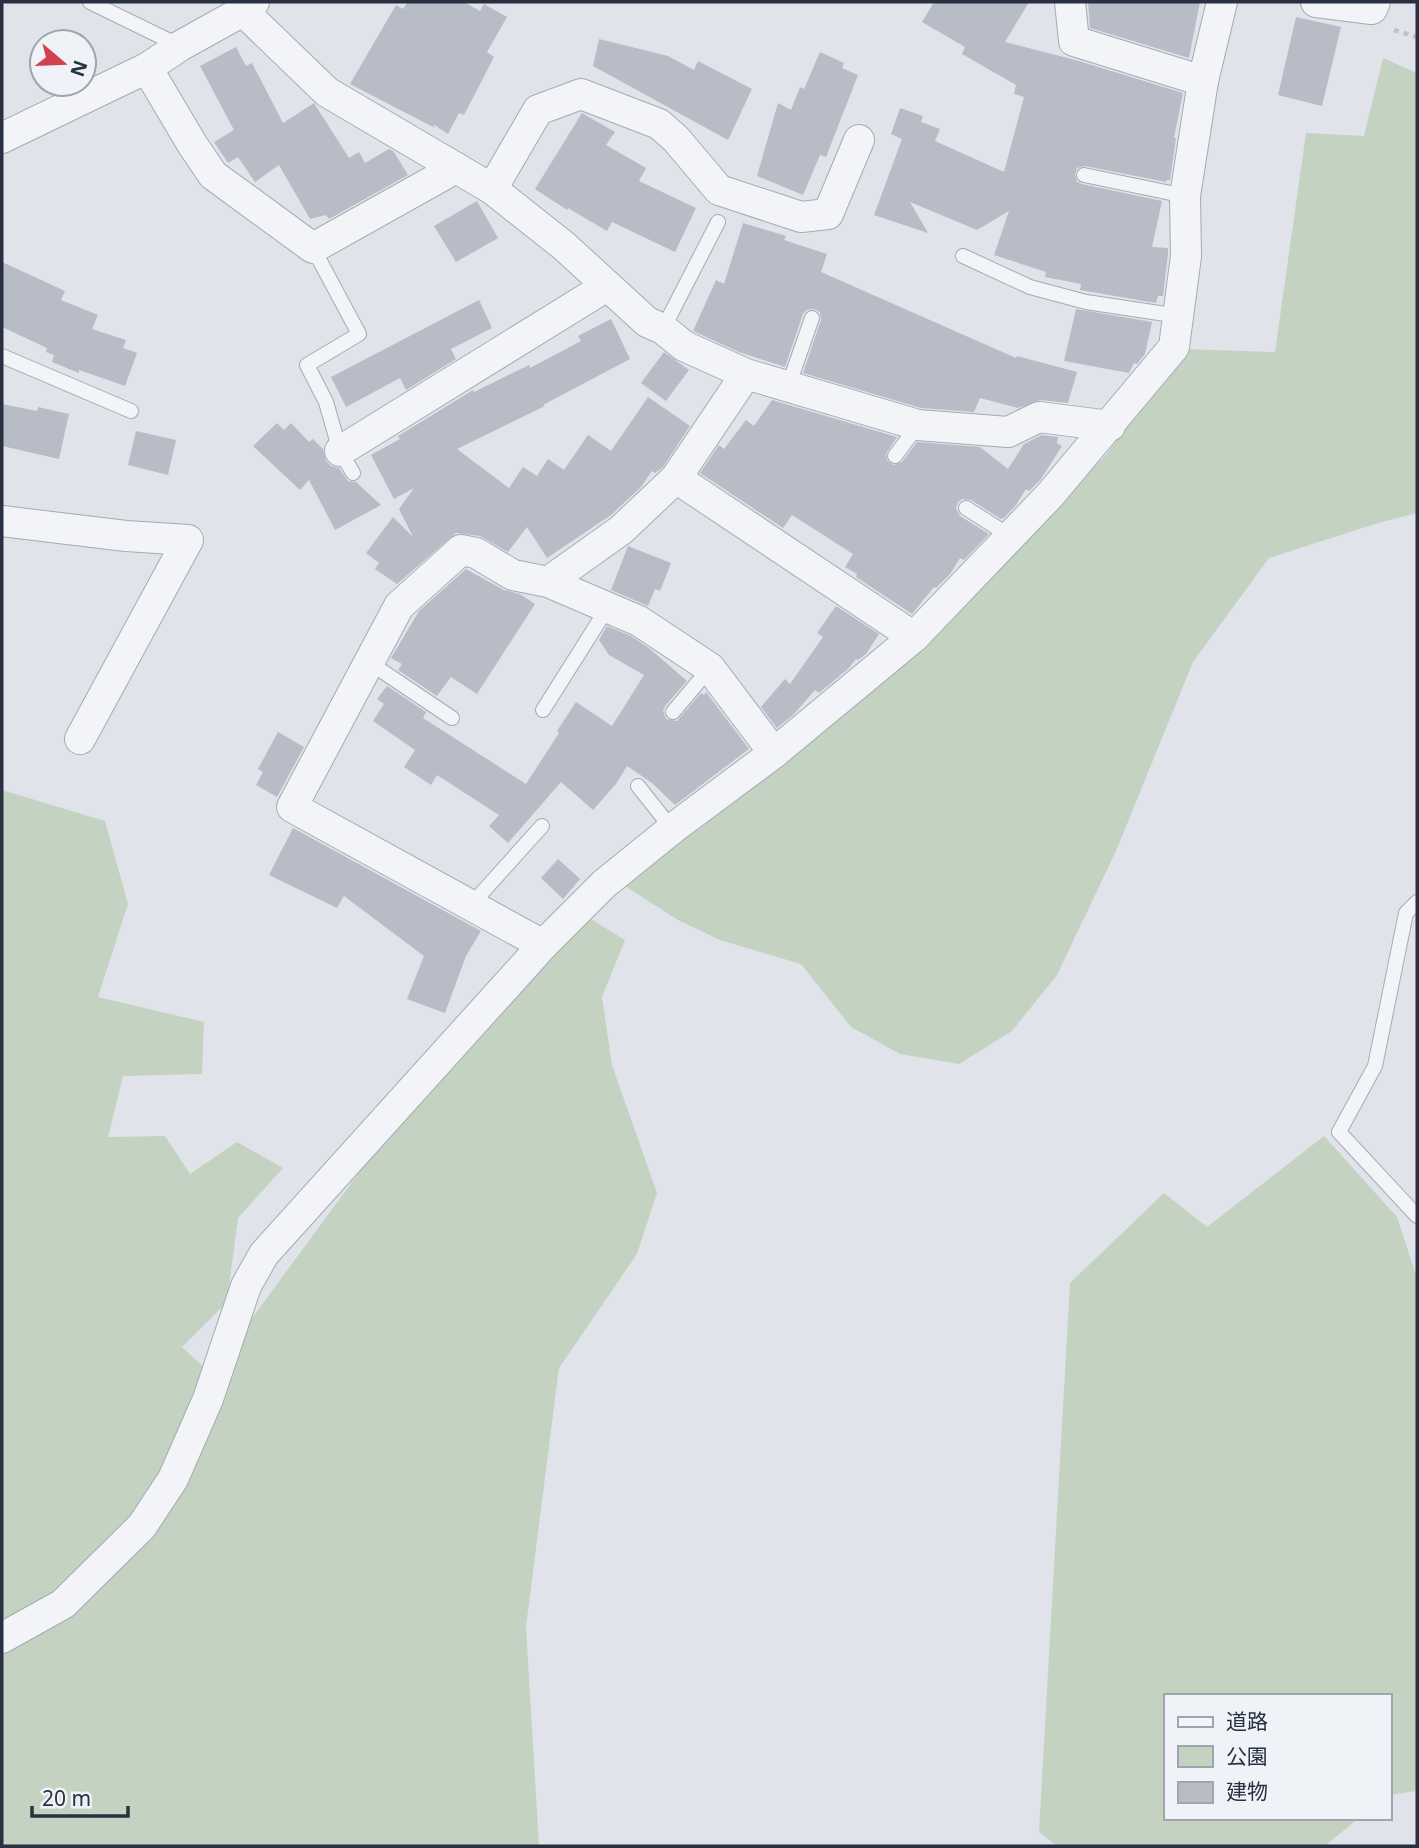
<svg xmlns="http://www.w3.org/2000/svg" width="1419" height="1848" font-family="'Noto Sans','Noto Sans JP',sans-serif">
	<rect width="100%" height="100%" fill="#e0e3e9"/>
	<g fill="#c4d3c1">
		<polygon points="1383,58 1417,73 1417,513 1378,523 1269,558 1193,662 1116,851 1057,975 1012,1031 959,1064 900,1054 851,1027 801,964 720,940 678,920 625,886 925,633 1106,455 1183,349 1275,352 1306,133 1364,136"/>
		<polygon points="2,790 105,821 128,904 98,997 204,1022 202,1074 123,1076 108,1137 165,1136 190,1174 237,1142 283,1168 238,1218 227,1302 182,1347 211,1374 380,1144 578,911 625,940 602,997 612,1065 657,1193 637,1254 559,1368 526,1627 539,1846 2,1846"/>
		<polygon points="1324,1136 1397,1217 1417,1278 1417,1791 1389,1795 1389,1696 1165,1696 1165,1818 1359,1818 1325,1846 1057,1846 1039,1832 1070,1283 1164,1193 1207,1227"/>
	</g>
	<g fill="#b7bcc6">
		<polygon points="408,2 464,2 480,11 484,4 507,17 487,52 494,57 464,115 459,113 448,134 433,124 435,128 350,84 396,5 403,9"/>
		<polygon points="934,2 1029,2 1005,42 1079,61 1183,93 1174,138 1176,138 1170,180 1167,180 1166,182 1085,166 1077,168 1075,174 1077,182 1082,184 1162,201 1152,247 1168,248 1168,254 1163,296 1158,296 1156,303 1080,290 1081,284 1045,277 1046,272 994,255 1009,211 977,230 910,202 928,233 874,215 902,139 891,134 900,108 923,116 921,122 940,129 935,141 1004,172 1024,97 1014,94 1016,85 962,54 965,47 922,22"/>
		<polygon points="1088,2 1200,2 1189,58 1090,28"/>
		<polygon points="1296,17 1341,27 1322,106 1278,95"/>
		<polygon points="599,39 668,56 694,70 698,61 752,89 728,140 593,66"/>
		<polygon points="236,47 246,66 252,63 283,123 314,103 349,158 359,152 365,163 389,149 394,152 408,175 329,219 326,215 310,219 279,165 255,182 238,157 228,163 214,142 234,130 200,66"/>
		<polygon points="820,52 844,63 842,68 858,75 826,157 820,155 803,195 757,176 778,103 791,110 800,87 804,89"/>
		<polygon points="582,113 615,132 606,145 646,168 639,181 696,208 675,252 612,222 607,231 568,208 567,210 535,189"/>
		<polygon points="477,201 498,238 456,262 434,226"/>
		<polygon points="743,223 786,236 784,240 827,254 821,272 1016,358 1017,356 1077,372 1068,403 1040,400 1018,408 980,398 974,412 921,408 803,373 821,320 820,312 814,309 806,310 803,314 785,367 739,352 693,331 716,280 724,284"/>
		<polygon points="2,262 65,291 61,300 98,315 92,329 126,340 123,348 137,353 125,386 79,370 79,373 52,362 54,355 46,352 47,348 2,327"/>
		<polygon points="479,300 492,328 451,349 456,359 406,390 400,378 346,407 331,377"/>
		<polygon points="1076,309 1152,322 1145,354 1137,364 1134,363 1129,373 1064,361"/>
		<polygon points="611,319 630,359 543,405 545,406 457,449 509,488 523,467 537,476 548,459 564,470 588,435 611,451 648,397 690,426 663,467 655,473 652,471 641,487 611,515 547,558 527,527 508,552 480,536 456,533 397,584 375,569 379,563 366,553 393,517 413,537 399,509 414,488 394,499 371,455 400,439 398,436 473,390 474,392 529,365 530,368 581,341 578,336"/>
		<polygon points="664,352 689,370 666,401 641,383"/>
		<polygon points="772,400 897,437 886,454 887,460 893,465 902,462 917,442 980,447 1008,469 1024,444 1042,435 1058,437 1057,443 1062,446 1041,479 1029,491 1026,489 1016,505 1004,518 1001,519 971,500 962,499 958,502 956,508 960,516 989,534 964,560 960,558 950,574 936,588 934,587 912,614 856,577 857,574 845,567 853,554 792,515 783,528 700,473 719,445 724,449 746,420 754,426"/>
		<polygon points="2,404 37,411 38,407 69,414 59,459 2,446"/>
		<polygon points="277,423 284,430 291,423 309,442 313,439 323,449 326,461 331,466 339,468 348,481 356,482 381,505 335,530 309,480 300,490 253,446"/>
		<polygon points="136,431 176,440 168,475 128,465"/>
		<polygon points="628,546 671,563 660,591 655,589 648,606 611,590"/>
		<polygon points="466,569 504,590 520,594 535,604 477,694 451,677 437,696 398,670 402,664 391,658 419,611"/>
		<polygon points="836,606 879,634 866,654 858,660 856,659 849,668 819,693 815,690 794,714 777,728 761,707 785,679 790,684 823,637 817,633"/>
		<polygon points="607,626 631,636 650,649 687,681 665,706 663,711 666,719 677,721 701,693 704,695 706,692 749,749 675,805 652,783 627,766 616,784 593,810 561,782 508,843 489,826 499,815 437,775 431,785 404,767 415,750 373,721 384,704 377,699 387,686 426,712 423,718 526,784 559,733 557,731 576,702 612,726 644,675 609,655 599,640"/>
		<polygon points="278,732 304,747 277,797 256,785 263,772 258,769"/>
		<polygon points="293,828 481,931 466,956 445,1013 407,999 424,956 344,896 337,908 269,875"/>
		<polygon points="558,859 580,879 563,899 541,878"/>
	</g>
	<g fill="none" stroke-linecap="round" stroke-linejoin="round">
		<g stroke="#a5aab3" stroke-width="16">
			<g id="lane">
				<polyline points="90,2 180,46"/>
				<polyline points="1084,175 1185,196"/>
				<polyline points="313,248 359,334 307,365 326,402 340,451 353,473"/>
				<polyline points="963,256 1030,287 1086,302 1179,316"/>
				<polyline points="663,329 718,222"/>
				<polyline points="2,356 131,411"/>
				<polyline points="788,387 812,318"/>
				<polyline points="895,456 918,425"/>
				<polyline points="966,508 1010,536"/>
				<polyline points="370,663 452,718"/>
				<polyline points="543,710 608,607"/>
				<polyline points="673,712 710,668"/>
				<polyline points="638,786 672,829"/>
				<polyline points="1417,902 1406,913 1375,1066 1339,1132 1417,1216"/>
				<polyline points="471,905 542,826"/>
			</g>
		</g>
		<g stroke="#a5aab3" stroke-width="32">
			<g id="street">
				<polyline points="1070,2 1074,41 1203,81"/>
				<polyline points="1316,2 1372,9 1375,2"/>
				<polyline points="243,11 327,92 492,189 564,246 647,322 663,329 684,346 746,374 918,425 1008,432 1039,417 1110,426"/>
				<polyline points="147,68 192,144 213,175 313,248 456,168"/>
				<polyline points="2,138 147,68 180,46 243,11 254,2"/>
				<polyline points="492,189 538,110 581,94 659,124 676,139 719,190 801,217 828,214 859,140"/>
				<polyline points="340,451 607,286"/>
				<polyline points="676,478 914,637"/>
				<polyline points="2,521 126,536 188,540 80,739"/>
				<polyline points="548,582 621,530 676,478 746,374"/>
				<polyline points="543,945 292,807 399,606 461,550 476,553 513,575 548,582 639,621 710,668 774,753"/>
				<polyline points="2,1638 63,1604 142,1526 173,1479 208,1399 246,1286 264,1254 543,945 604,884 672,829 774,753 914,637 1050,495 1174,347 1186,256 1185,196 1203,81 1222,2"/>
			</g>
		</g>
		<polyline stroke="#bec1c8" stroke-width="4.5" stroke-dasharray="5 5" stroke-linecap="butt" points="1394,30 1417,37"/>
		<use href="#lane" stroke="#f3f4f7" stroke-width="14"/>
		<use href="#street" stroke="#f3f4f7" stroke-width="30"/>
	</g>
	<rect width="1419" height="1848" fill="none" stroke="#283041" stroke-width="7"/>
	<rect x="1164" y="1694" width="228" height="126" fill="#eff2f7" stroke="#9fa4ae" stroke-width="2"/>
	<rect x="1178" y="1717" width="35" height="10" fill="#f3f4f7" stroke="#9fa4ae" stroke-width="2"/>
	<text x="1226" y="1729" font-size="21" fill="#283041">道路</text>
	<rect x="1178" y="1746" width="35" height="21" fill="#c4d3c1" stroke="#9fa4ae" stroke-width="2"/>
	<text x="1226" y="1764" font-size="21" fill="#283041">公園</text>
	<rect x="1178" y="1782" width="35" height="21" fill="#b7bcc6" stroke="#9fa4ae" stroke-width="2"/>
	<text x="1226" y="1799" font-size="21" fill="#283041">建物</text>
	<g transform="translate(63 63) rotate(109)"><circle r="33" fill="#eff2f7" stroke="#9fa4ae" stroke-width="2"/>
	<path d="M0-5L12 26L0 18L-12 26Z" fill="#d14250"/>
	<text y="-10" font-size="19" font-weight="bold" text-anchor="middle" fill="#283041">N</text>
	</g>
	<path d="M32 1806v10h96v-10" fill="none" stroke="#283041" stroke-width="3.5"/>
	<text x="42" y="1806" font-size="21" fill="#283041" stroke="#eff2f7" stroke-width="5" paint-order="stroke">20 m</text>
</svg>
